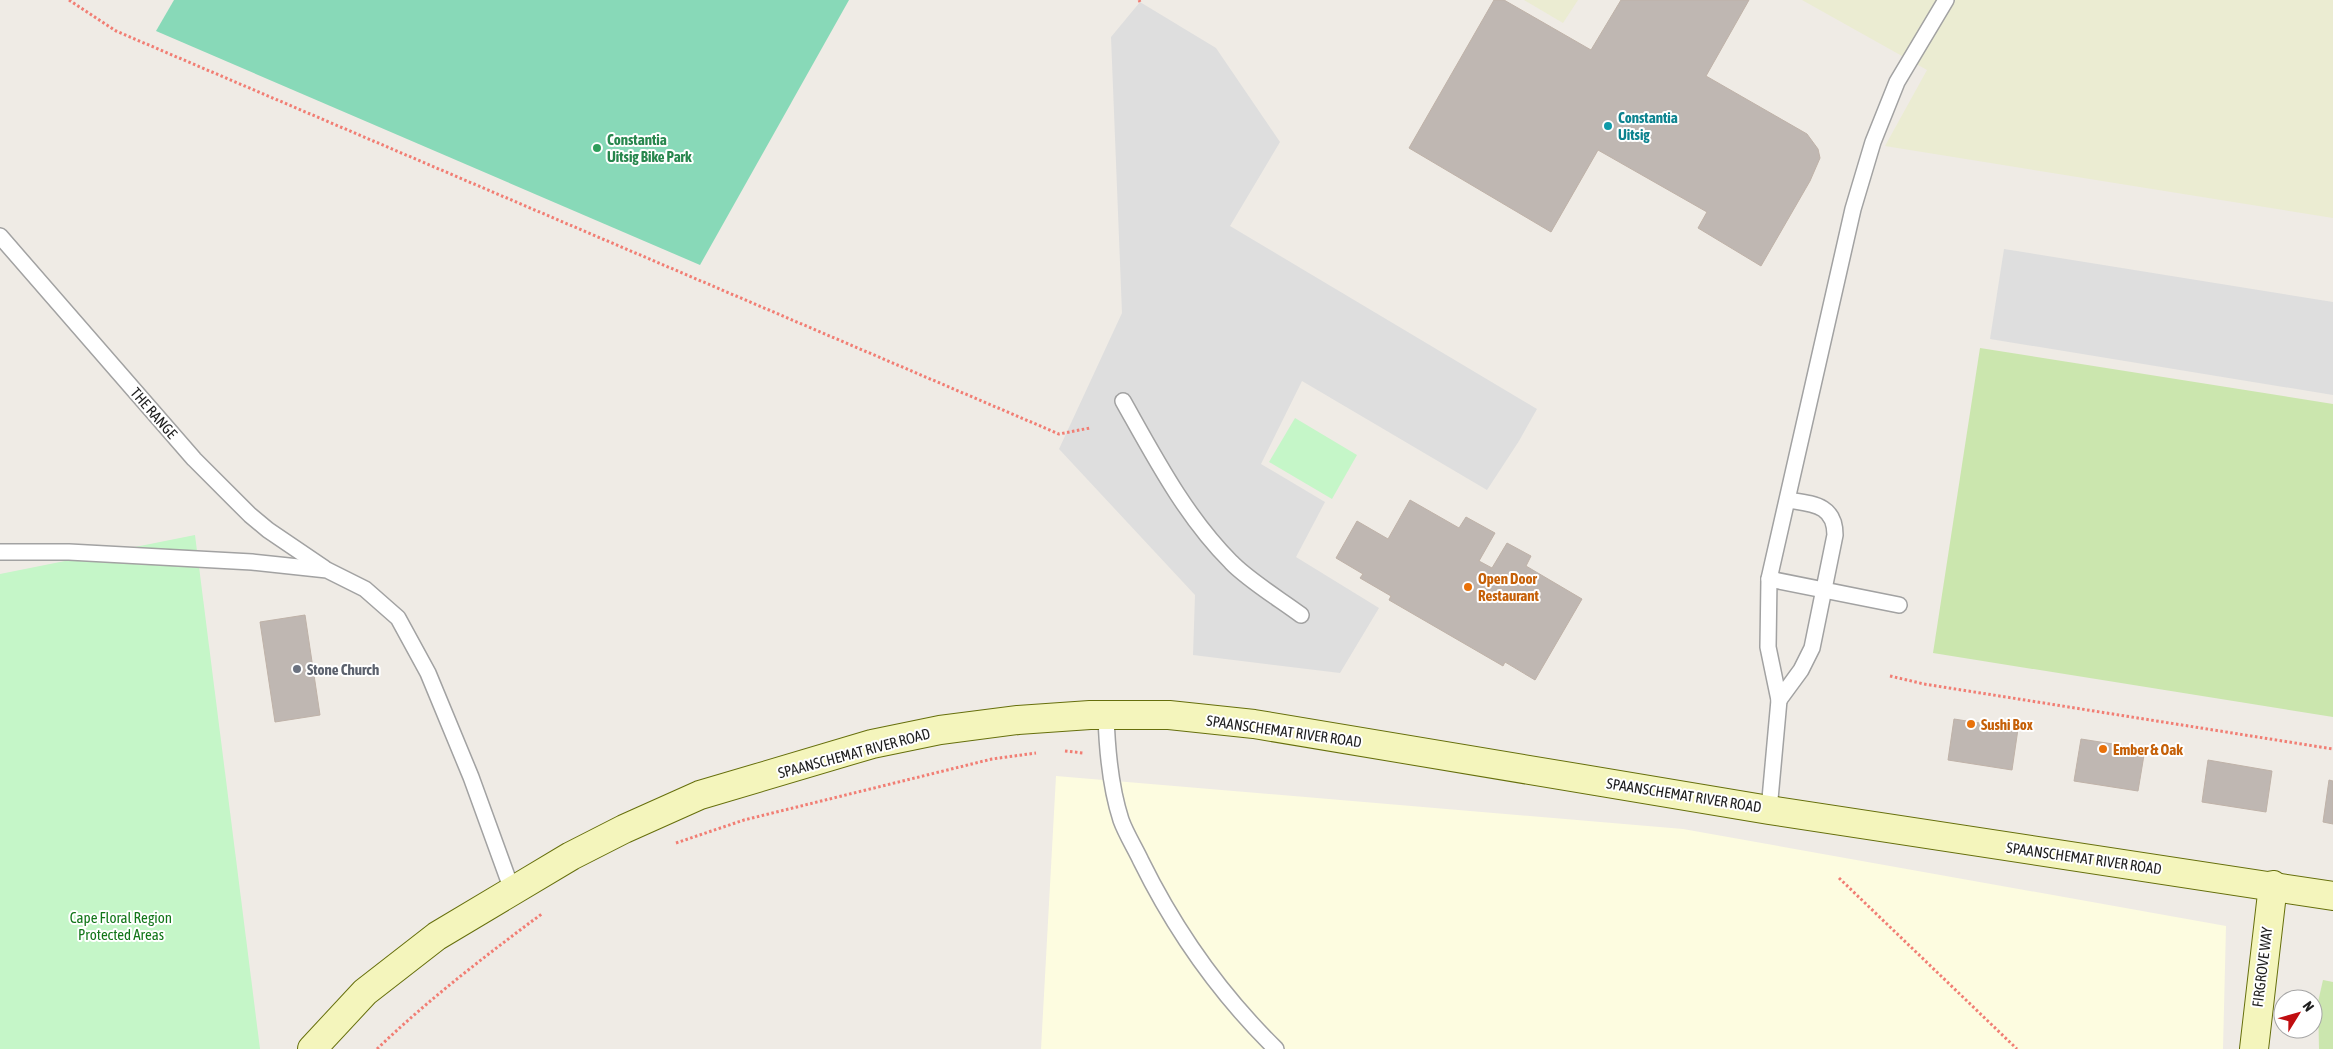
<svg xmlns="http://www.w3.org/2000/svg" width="2333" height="1049" font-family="'Asap Condensed',sans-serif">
	<rect width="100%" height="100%" fill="#efebe5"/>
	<polygon fill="#fdfce0" points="1056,776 1683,829 2226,926 2223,1049 1041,1049"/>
	<g fill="#ebecd2">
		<polygon points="1524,0 1578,0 1563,23"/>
		<polygon points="1802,0 2333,0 2333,218 1885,146 1927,70"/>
	</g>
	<g fill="#cbe6ae">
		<polygon points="1980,348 2333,404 2333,717 1933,653"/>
		<polygon points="2323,980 2333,982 2333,1049 2319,1049 2318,1002"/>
	</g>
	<g fill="#c5f6c8">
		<polygon points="1295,418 1357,455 1332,499 1269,462"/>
		<polygon points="195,535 260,1049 0,1049 0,574"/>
	</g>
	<polygon fill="#88d9b8" points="174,0 849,0 700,265 156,31"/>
	<g fill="#dedede">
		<polygon points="1140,2 1216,48 1280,142 1230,226 1537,409 1519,441 1487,490 1302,381 1261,464 1325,502 1296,557 1379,608 1340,673 1193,655 1195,595 1059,449 1122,313 1111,37"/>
		<polygon points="2004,249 2333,302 2333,395 1990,339"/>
	</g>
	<g fill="#bfb7b2" stroke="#bfb2a8">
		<polygon points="1494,0 1504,0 1591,50 1621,0 1749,0 1706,76 1807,134 1818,149 1820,158 1810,181 1761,266 1698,228 1707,212 1598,150 1551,232 1409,148"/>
		<polygon points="1410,500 1459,528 1466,517 1495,533 1479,561 1492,568 1507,543 1531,556 1526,566 1582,599 1535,680 1505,662 1503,666 1389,600 1391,596 1360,578 1363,574 1336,558 1357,521 1388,539"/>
		<polygon points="305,615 320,715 275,722 260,622"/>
		<polygon points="1954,719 2018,729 2012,770 1948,760"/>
		<polygon points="2081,739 2145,749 2138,791 2074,781"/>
		<polygon points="2208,760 2272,771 2266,812 2202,802"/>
		<polygon points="2329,780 2333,781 2333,824 2323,822"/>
	</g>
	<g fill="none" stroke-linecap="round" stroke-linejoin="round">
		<g stroke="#a2a2a2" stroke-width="18">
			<g id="lane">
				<polyline points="0,236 194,459 250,515 268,530 324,568"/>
				<path d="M1123,401C1154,456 1185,516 1231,562C1248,580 1281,600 1301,615"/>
				<polyline points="0,552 69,552 252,562 327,570 365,589 398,618 428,673 471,777 512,890"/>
				<polyline points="1769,579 1899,605"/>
				<path d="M1779,700L1801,670L1812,648L1835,535C1835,504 1812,504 1788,500"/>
				<path d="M1106,715C1107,750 1110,786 1121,820C1126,834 1135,848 1141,861C1175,930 1221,995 1276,1049"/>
				<polyline points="1769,810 1779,700 1768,647 1769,579 1853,209 1873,142 1897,82 1946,0"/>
			</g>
		</g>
		<g stroke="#666f0c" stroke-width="30">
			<g id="secondary">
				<polyline points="312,1049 365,992 437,936 571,856 624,829 700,795 872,744 940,730 1018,720 1090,715 1169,715 1254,724 1769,810 2333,896"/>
				<polyline points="2254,1049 2273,885"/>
			</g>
		</g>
		<g stroke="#f17e74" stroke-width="3" stroke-dasharray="2.5 2.5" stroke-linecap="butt">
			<polyline points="69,0 116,31 1059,434 1090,428"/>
			<polyline points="1139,0 1140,2"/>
			<polyline points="1890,676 1924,684 2333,749"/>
			<polyline points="1065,751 1083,753"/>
			<polyline points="676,843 744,820 992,759 1036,753"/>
			<polyline points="1839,878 2017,1049"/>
			<path d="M377,1049C429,999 485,956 543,913"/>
		</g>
		<use href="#lane" stroke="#fff" stroke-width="15"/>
		<use href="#secondary" stroke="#f4f5bc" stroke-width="28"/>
	</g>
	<circle fill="#0f9aa8" stroke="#fff" stroke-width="2" cx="1608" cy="126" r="5"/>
	<circle fill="#2e9e5b" stroke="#fff" stroke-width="2" cx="597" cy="148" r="5"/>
	<g fill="#e8710a" stroke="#fff" stroke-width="2">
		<circle cx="1468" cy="587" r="5"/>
		<circle cx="1971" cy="724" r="5"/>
		<circle cx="2103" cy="749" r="5"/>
	</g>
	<circle fill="#6b7280" stroke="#fff" stroke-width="2" cx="297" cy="669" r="5"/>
	<g text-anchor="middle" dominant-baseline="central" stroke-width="4" stroke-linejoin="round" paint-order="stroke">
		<g font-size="15" font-weight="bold" fill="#0d838f" stroke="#fff" text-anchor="start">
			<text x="1618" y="117">Constantia<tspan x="1618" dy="17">Uitsig</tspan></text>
		</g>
		<g font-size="15" font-weight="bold" fill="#27864d" stroke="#fff" text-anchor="start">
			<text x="607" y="139">Constantia<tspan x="607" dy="17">Uitsig Bike Park</tspan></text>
		</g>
		<g font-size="15" fill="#1e1e1e" stroke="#fff">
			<text transform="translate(154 413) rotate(49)">THE RANGE</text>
			<text transform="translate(1284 731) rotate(8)">SPAANSCHEMAT RIVER ROAD</text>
			<text transform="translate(854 753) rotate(-15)">SPAANSCHEMAT RIVER ROAD</text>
			<text transform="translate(1684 795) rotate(9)">SPAANSCHEMAT RIVER ROAD</text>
			<text transform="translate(2084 858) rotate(8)">SPAANSCHEMAT RIVER ROAD</text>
			<text transform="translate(2262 967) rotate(-83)">FIRGROVE WAY</text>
		</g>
		<g font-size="15" font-weight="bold" fill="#c56008" stroke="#fff" text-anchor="start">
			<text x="1478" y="578">Open Door<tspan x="1478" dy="17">Restaurant</tspan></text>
			<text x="1981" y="724">Sushi Box</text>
			<text x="2113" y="749">Ember &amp; Oak</text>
		</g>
		<g font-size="15" font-weight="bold" fill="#5b616d" stroke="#fff" text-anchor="start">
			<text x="307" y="669">Stone Church</text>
		</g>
		<g font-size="15" fill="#127619" stroke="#fff">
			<text x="121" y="917">Cape Floral Region<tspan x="121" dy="17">Protected Areas</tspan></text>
		</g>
	</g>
	<g transform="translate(2298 1014) rotate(53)"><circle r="24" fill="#ffffff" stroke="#a5a5a5"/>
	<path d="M0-4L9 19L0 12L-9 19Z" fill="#c00d10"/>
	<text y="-8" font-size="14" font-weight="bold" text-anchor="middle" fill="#1e1e1e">N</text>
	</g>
</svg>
